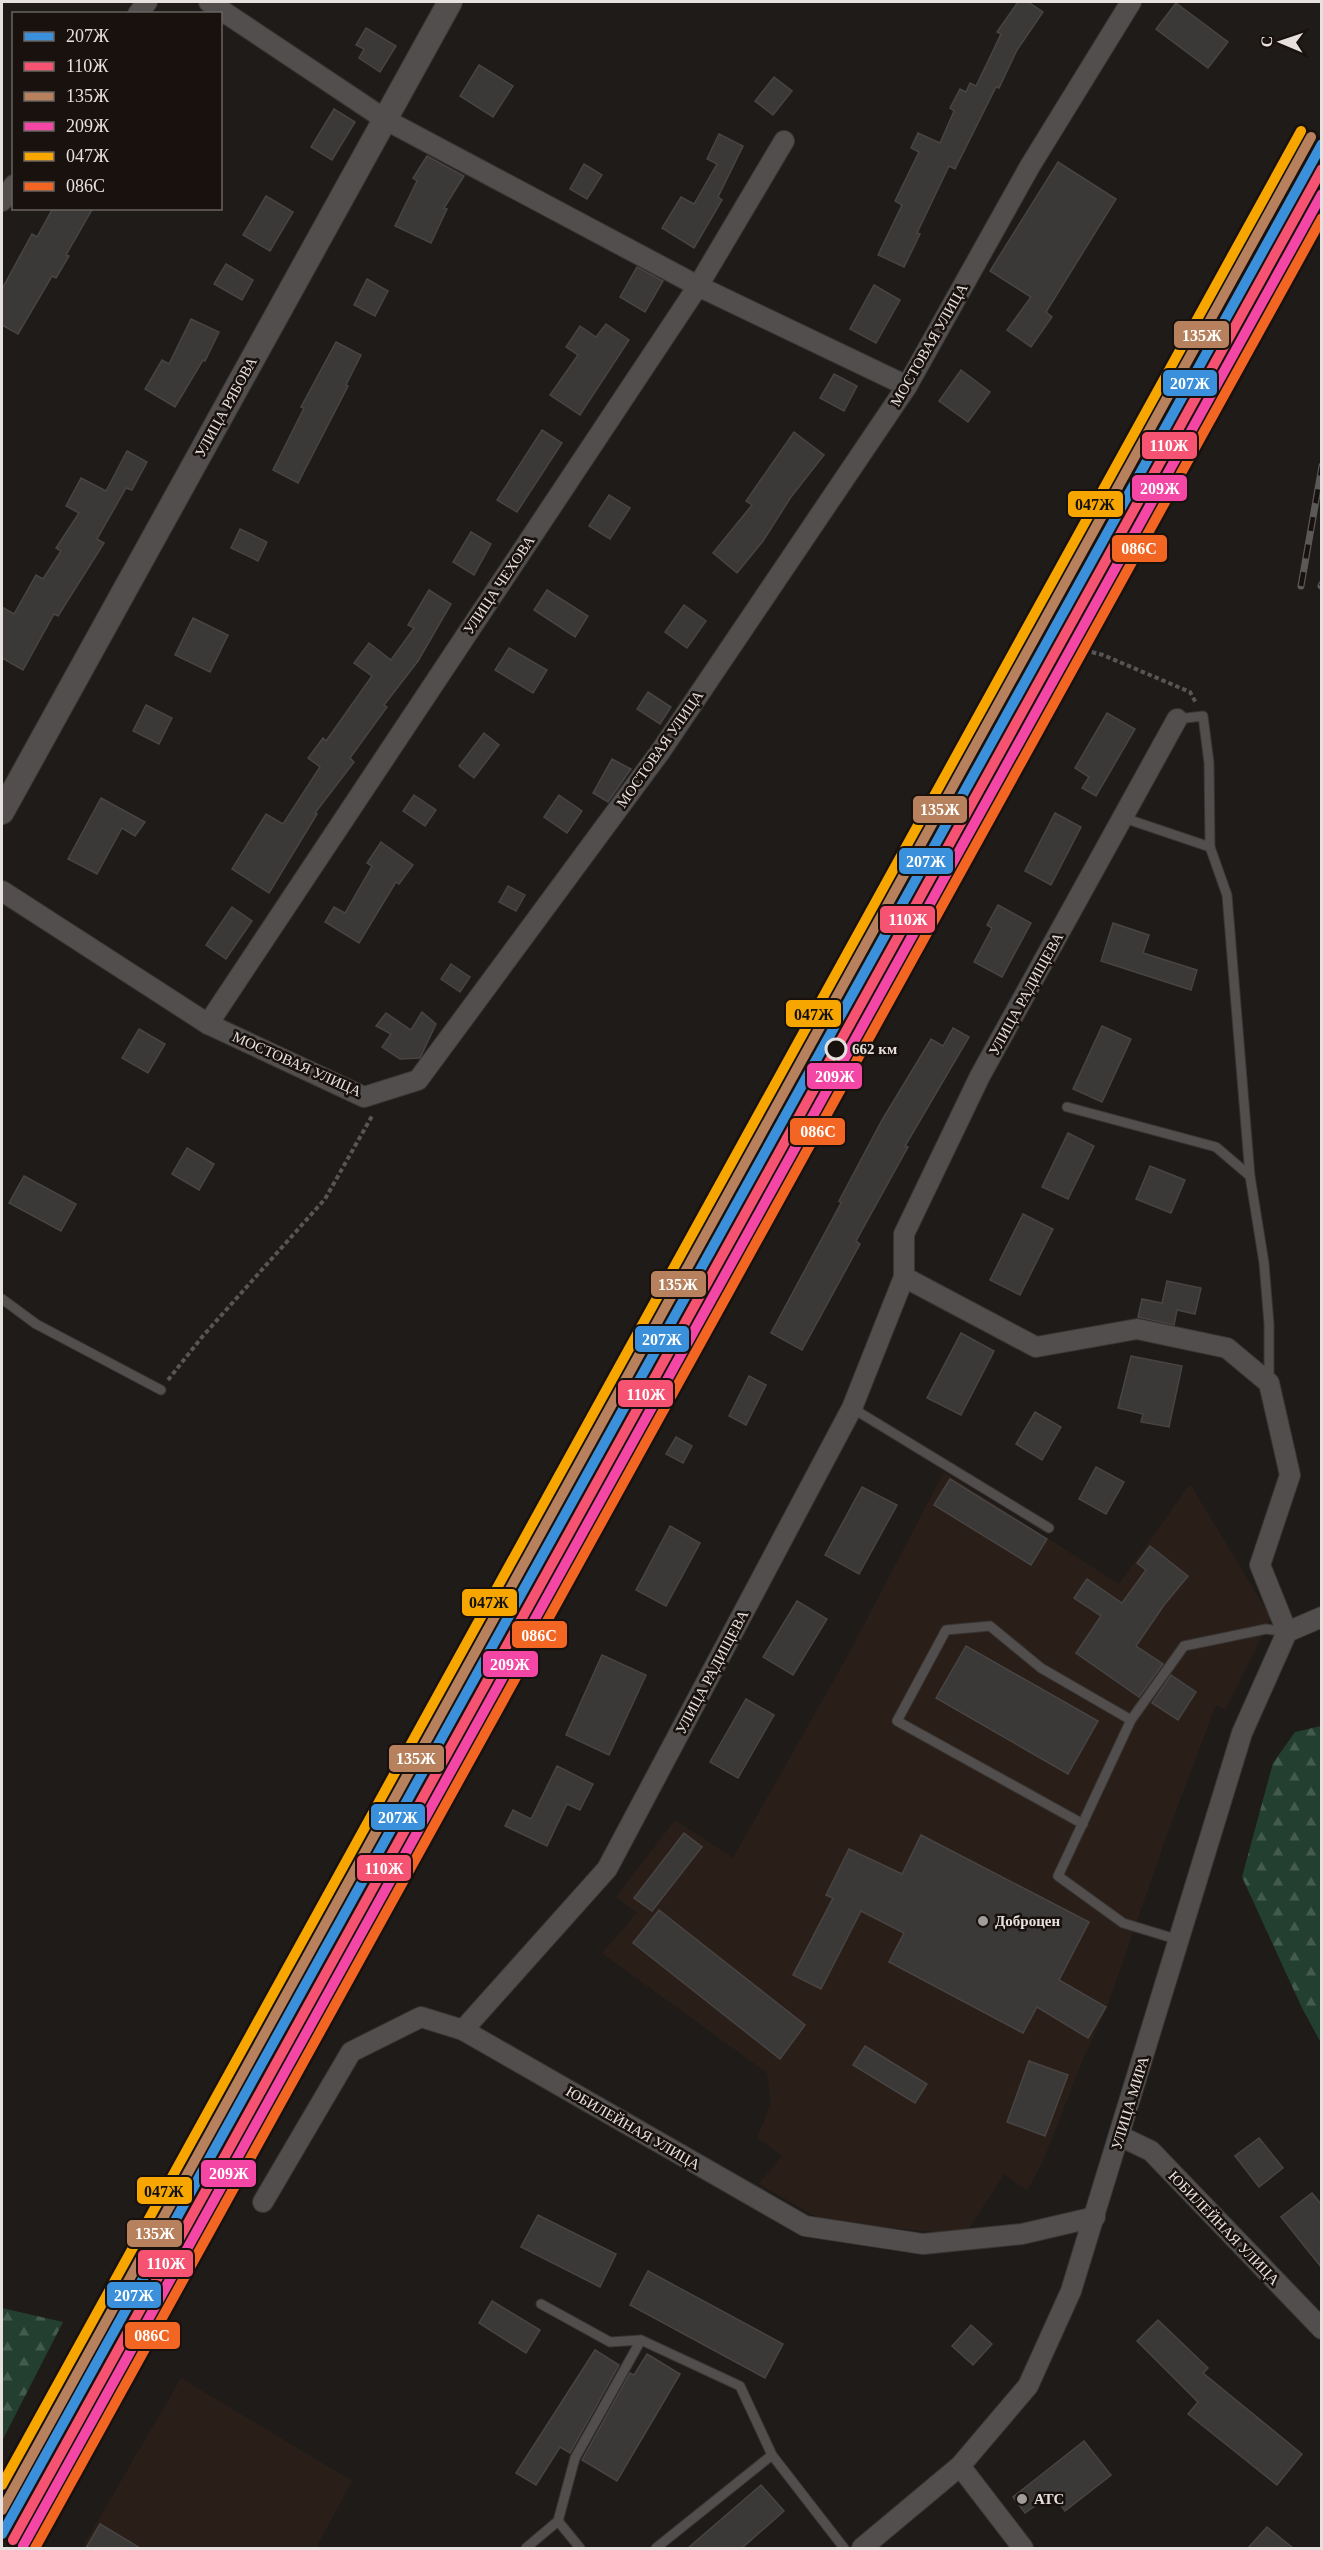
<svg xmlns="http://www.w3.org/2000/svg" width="1323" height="2550" font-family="Georgia,serif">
	<defs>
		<pattern id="forest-firs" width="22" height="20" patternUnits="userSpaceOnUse" patternTransform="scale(1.5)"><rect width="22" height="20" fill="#233f30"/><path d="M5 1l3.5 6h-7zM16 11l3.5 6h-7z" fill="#435a4e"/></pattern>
	</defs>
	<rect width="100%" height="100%" fill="#1e1b19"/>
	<g fill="#2a1f18">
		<polygon points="944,1472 1119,1584 1190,1484 1271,1618 1225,1710 1216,1705 1169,1829 1107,2007 1084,2057 1043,2161 1027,2191 1004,2174 965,2235 824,2221 759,2184 782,2156 757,2138 771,2103 767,2073 602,1953 637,1913 616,1897 675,1820 733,1858 847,1657"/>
		<polygon points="181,2378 352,2481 316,2548 82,2548"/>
	</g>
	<g fill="url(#forest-firs)">
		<polygon points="1321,1726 1322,1726 1321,2043 1302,2008 1242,1877 1273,1763 1295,1732"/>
		<polygon points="2,2308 63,2322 2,2441"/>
	</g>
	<g fill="#3b3838" stroke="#484443" stroke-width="1.5">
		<polygon points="1018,2 1028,2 1043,12 1017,50 999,88 996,87 955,169 949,166 917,233 920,234 904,267 878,255 902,205 895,201 919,152 911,148 918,133 940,143 954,111 950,108 960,89 966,92 970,83 976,86 1001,34 997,32"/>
		<polygon points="1176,3 1228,42 1208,68 1156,29"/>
		<polygon points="366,28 396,46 380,72 359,58 364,49 356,45"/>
		<polygon points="479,65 513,86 493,117 460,96"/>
		<polygon points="774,77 792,91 773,115 755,101"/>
		<polygon points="334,109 355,122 332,160 311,147"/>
		<polygon points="719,134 743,146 718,197 722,200 694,248 662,228 681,197 694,204 717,164 707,159"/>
		<polygon points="427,156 464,176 444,208 447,209 431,243 395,226 417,181 413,178"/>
		<polygon points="1058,162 1116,199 1046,312 1052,317 1031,347 1007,330 1031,297 990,271"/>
		<polygon points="584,164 602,175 587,199 570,189"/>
		<polygon points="266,196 293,212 270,251 243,235"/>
		<polygon points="53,208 93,208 66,255 69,256 56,278 52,276 18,334 2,325 2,289 32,234 37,237"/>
		<polygon points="226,264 253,280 242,300 214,284"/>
		<polygon points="637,267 663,281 645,312 620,297"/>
		<polygon points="367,279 388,291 375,316 354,305"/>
		<polygon points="874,285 900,300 876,343 850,329"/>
		<polygon points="191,319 219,332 205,361 203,360 175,407 145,389 162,360 169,364"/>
		<polygon points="606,324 629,340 580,415 550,395 578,355 566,347 580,326 596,337"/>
		<polygon points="336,342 361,355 346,385 348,386 298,483 273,470 304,408 301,407"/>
		<polygon points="961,370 990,392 968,422 939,401"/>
		<polygon points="834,374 857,386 844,411 820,398"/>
		<polygon points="542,430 562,443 517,512 497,500"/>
		<polygon points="794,432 824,455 791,497 763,541 737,573 713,553 752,505 746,501"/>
		<polygon points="127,451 147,462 132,490 126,488 97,539 104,543 58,616 54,614 23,670 2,658 2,607 14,614 36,575 43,579 61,551 56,548 79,513 66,506 81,478 106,491"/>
		<polygon points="609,495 630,508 610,539 589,526"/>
		<polygon points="240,529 267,542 258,561 231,548"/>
		<polygon points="471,532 491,544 474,575 453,562"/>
		<polygon points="429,590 451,604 418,661 384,705 387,707 350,758 354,762 315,813 317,814 269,893 232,869 266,814 283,824 320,767 308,758 323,738 326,741 372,676 354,663 369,643 391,660 414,628 408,625"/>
		<polygon points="547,590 588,616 575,637 534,610"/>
		<polygon points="684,605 706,621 687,648 665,632"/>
		<polygon points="193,618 228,635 210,672 175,655"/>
		<polygon points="509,648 547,670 533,693 495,670"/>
		<polygon points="648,692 671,707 660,724 637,709"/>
		<polygon points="146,705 172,718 159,744 133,731"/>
		<polygon points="1107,713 1135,729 1096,796 1082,788 1089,777 1075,768"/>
		<polygon points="484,733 499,745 474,778 459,766"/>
		<polygon points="612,759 631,769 608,802 593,793"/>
		<polygon points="414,795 436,810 425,826 403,811"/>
		<polygon points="559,795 582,811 567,833 544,817"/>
		<polygon points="101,798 145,822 135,836 122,828 97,874 68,859"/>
		<polygon points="1055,813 1081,827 1051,885 1025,871"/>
		<polygon points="381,842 413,865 399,884 396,882 359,943 325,922 334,907 345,913 372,866 367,863"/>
		<polygon points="508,886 525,895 516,911 499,902"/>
		<polygon points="998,905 1031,923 1002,977 974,962 992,928 987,925"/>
		<polygon points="232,907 252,921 226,959 206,945"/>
		<polygon points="1113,923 1149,935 1143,953 1197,970 1191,990 1101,961"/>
		<polygon points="451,964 470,977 460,992 441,979"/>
		<polygon points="422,1012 436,1024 420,1058 400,1059 382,1047 391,1034 376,1026 386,1013 411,1030"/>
		<polygon points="1102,1026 1131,1039 1102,1102 1073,1089"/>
		<polygon points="953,1028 969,1037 905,1146 908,1147 856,1241 860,1244 802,1350 771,1333 841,1203 839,1201 882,1120 931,1039 943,1046"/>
		<polygon points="139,1029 165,1044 148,1073 122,1058"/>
		<polygon points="1068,1133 1094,1146 1068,1199 1042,1187"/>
		<polygon points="187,1148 214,1164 199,1190 172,1174"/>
		<polygon points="1150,1166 1185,1180 1171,1213 1136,1199"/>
		<polygon points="24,1176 76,1204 61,1231 9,1203"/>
		<polygon points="1023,1214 1053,1229 1020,1295 990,1280"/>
		<polygon points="1167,1281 1201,1288 1195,1314 1177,1310 1174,1325 1138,1317 1142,1299 1162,1303"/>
		<polygon points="961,1333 994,1351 961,1415 927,1398"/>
		<polygon points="1131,1356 1182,1366 1169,1427 1141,1422 1143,1414 1118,1408"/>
		<polygon points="749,1376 766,1385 746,1425 729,1416"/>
		<polygon points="1035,1412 1061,1427 1042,1460 1016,1444"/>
		<polygon points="676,1437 692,1446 683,1463 666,1454"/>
		<polygon points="1096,1467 1124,1482 1106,1514 1079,1499"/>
		<polygon points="950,1479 1047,1539 1031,1565 934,1505"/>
		<polygon points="862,1487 897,1505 859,1574 825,1555"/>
		<polygon points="670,1526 700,1543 666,1606 636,1590"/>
		<polygon points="1150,1546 1188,1576 1164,1605 1136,1646 1163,1664 1139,1697 1076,1653 1101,1616 1074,1598 1087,1579 1122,1603 1146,1570 1137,1563"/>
		<polygon points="797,1601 827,1619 793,1675 763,1657"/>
		<polygon points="966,1646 1098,1721 1068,1774 936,1698"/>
		<polygon points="602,1655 646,1675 609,1755 566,1735"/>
		<polygon points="1171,1675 1196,1692 1178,1720 1152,1703"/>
		<polygon points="746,1699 774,1715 738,1778 710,1762"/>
		<polygon points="557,1766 593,1784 580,1810 567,1804 547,1846 505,1826 513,1810 531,1819"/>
		<polygon points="684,1833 702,1847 652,1911 634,1898"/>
		<polygon points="921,1835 1089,1922 1059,1980 1106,2007 1088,2038 1037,2007 1023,2033 889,1962 904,1933 861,1911 821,1989 793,1975 833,1898 826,1895 849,1849 902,1874"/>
		<polygon points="659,1910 805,2025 780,2059 633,1943"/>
		<polygon points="865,2046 927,2084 915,2103 853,2065"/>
		<polygon points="1029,2061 1068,2075 1045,2136 1007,2122"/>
		<polygon points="1259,2138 1283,2168 1259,2187 1235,2156"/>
		<polygon points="1312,2193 1322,2205 1322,2268 1281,2217"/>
		<polygon points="538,2215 616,2254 600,2287 521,2247"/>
		<polygon points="648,2271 783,2344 765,2378 630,2305"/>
		<polygon points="492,2301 540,2330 526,2353 479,2323"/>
		<polygon points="1158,2320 1208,2368 1203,2373 1302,2454 1277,2485 1188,2414 1198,2402 1137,2341"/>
		<polygon points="971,2325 992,2344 973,2365 952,2346"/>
		<polygon points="595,2350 619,2365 570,2453 560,2447 536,2485 516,2473"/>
		<polygon points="647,2354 680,2374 617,2481 582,2460 630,2373 634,2375"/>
		<polygon points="1084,2441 1111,2475 1065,2511 1052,2494 1025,2513 1013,2497"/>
		<polygon points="761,2485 784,2511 742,2548 688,2548"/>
		<polygon points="100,2524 140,2548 86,2548"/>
		<polygon points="1267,2527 1293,2548 1248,2548"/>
	</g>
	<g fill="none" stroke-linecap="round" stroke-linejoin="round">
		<g stroke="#383634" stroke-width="11">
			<g id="service">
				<polyline points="1177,719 1203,716 1209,763 1210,847 1227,895 1250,1176 1264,1263 1269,1324 1269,1380"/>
				<polyline points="1124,818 1210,847"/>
				<polyline points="1067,1107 1216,1147 1250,1176"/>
				<polyline points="2,1299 36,1324 161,1390"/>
				<polyline points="852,1408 1049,1528"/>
				<polyline points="1083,1824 897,1721 946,1630 990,1626 1041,1668 1131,1720"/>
				<polyline points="1179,1940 1123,1923 1058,1876 1131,1720 1184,1646 1266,1629 1287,1632"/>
				<polyline points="541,2304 610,2342 641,2340 740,2386 772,2455 844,2548"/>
				<polyline points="558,2521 575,2458 641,2340"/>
				<polyline points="526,2548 558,2521 580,2548"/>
				<polyline points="656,2548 772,2455"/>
			</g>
		</g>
		<g stroke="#383634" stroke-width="22">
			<g id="minor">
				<polyline points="209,2 386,120 698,286 907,386"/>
				<polyline points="138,14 147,2"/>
				<polyline points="2,201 14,185"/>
				<polyline points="2,891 208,1024 364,1097 418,1080 660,752 907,386 1030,166 1131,2"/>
				<polyline points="208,1024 698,286 784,141"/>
				<polyline points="904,1277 904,1234 980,1076 1177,719"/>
				<polyline points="463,2030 607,1869 852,1408 904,1277 1036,1347 1137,1329 1227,1348 1269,1383 1290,1475 1260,1565 1287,1632"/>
				<polyline points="1120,2136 1151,2151 1322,2329"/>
				<polyline points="263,2202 351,2052 421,2017 463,2030 805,2226 923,2244 1022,2234 1095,2217"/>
				<polyline points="960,2466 1023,2548"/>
				<polyline points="862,2548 960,2466 1028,2386 1071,2291 1242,1733 1287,1632 1322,1617"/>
			</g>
		</g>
		<g stroke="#383634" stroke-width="26">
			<polyline id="tertiary" points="2,812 450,2"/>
		</g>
		<g stroke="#585554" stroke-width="4" stroke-dasharray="4.5 3" stroke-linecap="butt">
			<polyline points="979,832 1075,658 1088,651 1103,655 1190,692 1196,703"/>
			<polyline points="168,1380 202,1337 325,1199 372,1116"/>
		</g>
		<use href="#service" stroke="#514e4d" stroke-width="9"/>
		<use href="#minor" stroke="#514e4d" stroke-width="20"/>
		<use href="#tertiary" stroke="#514e4d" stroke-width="24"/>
		<g stroke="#5b5958" stroke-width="7">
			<g id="rail">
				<polyline points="1301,586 1322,466"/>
				<polyline points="1321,586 1322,584"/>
			</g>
		</g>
		<use href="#rail" stroke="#18110d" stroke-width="4.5" stroke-dasharray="14" stroke-linecap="butt"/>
		<g stroke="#18110d" stroke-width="15">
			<polyline id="rail-1" points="2,2534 1322,144"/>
		</g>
		<g stroke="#18110d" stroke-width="15">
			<polyline id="rail-2" points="13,2540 1322,169"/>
		</g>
		<g stroke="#18110d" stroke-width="15">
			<polyline id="rail-3" points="2,2510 1311,137"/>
		</g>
		<g stroke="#18110d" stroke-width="15">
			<polyline id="rail-4" points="23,2546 1322,194"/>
		</g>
		<g stroke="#18110d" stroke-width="15">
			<polyline id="rail-5" points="2,2485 1301,131"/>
		</g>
		<g stroke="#18110d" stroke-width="15">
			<polyline id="rail-6" points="35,2548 1322,218"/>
		</g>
		<use href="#rail-1" stroke="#3a90db" stroke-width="10"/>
		<use href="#rail-2" stroke="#f65372" stroke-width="10"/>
		<use href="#rail-3" stroke="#b6815c" stroke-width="10"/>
		<use href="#rail-4" stroke="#f346a5" stroke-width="10"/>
		<use href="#rail-5" stroke="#f7a600" stroke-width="10"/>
		<use href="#rail-6" stroke="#f26522" stroke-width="10"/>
	</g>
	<circle fill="#18110d" stroke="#e6e1de" stroke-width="3" cx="836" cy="1049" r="10"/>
	<g fill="#a09c99" stroke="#18110d" stroke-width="2">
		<circle cx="983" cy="1921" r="6"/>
		<circle cx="1022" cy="2499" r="6"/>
	</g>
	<g text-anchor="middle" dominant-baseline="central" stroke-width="5" stroke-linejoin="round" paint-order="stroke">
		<g font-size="15" fill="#e6e1de" stroke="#18110d">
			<text transform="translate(929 345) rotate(-60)">МОСТОВАЯ УЛИЦА</text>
			<text transform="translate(226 407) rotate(-61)">УЛИЦА РЯБОВА</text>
			<text transform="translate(499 585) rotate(-56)">УЛИЦА ЧЕХОВА</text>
			<text transform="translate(660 749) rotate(-55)">МОСТОВАЯ УЛИЦА</text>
			<text transform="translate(1026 994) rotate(-61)">УЛИЦА РАДИЩЕВА</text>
			<text transform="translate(297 1064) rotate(24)">МОСТОВАЯ УЛИЦА</text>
			<text transform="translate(712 1672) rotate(-62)">УЛИЦА РАДИЩЕВА</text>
			<text transform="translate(1130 2103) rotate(-73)">УЛИЦА МИРА</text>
			<text transform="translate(633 2128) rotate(30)">ЮБИЛЕЙНАЯ УЛИЦА</text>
			<text transform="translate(1224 2228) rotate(46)">ЮБИЛЕЙНАЯ УЛИЦА</text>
		</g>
		<g font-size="15" font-weight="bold" fill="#e6e1de" stroke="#18110d" text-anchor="start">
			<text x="852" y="1049">662 км</text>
		</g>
		<g font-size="15" font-weight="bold" fill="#e6e1de" stroke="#18110d" text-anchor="start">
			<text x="995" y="1921">Доброцен</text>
			<text x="1034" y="2499">АТС</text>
		</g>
	</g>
	<g stroke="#18110d" stroke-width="2">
		<rect x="1173" y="320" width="57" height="29" rx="6" fill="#b6815c"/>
		<rect x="1162" y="369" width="56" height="28" rx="6" fill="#3a90db"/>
		<rect x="1141" y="431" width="57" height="29" rx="6" fill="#f65372"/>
		<rect x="1131" y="474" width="57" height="28" rx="6" fill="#f346a5"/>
		<rect x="1067" y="490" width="57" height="28" rx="6" fill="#f7a600"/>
		<rect x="1111" y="534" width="57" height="29" rx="6" fill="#f26522"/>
		<rect x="912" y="795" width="56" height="29" rx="6" fill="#b6815c"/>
		<rect x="898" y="847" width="56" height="28" rx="6" fill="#3a90db"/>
		<rect x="879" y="905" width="57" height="29" rx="6" fill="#f65372"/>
		<rect x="785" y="999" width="57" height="29" rx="6" fill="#f7a600"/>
		<rect x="806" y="1062" width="57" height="28" rx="6" fill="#f346a5"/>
		<rect x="789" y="1117" width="57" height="29" rx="6" fill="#f26522"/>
		<rect x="650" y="1270" width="57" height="28" rx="6" fill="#b6815c"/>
		<rect x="634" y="1325" width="56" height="28" rx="6" fill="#3a90db"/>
		<rect x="617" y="1379" width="57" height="29" rx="6" fill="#f65372"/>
		<rect x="461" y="1588" width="57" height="29" rx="6" fill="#f7a600"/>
		<rect x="511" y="1620" width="57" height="29" rx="6" fill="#f26522"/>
		<rect x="482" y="1650" width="57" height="28" rx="6" fill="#f346a5"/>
		<rect x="388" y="1744" width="57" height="29" rx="6" fill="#b6815c"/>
		<rect x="370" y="1803" width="56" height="28" rx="6" fill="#3a90db"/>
		<rect x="356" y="1854" width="56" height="28" rx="6" fill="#f65372"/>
		<rect x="200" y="2159" width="57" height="29" rx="6" fill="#f346a5"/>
		<rect x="136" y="2176" width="57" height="29" rx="6" fill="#f7a600"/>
		<rect x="126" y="2219" width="57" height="29" rx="6" fill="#b6815c"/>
		<rect x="137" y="2249" width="57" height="29" rx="6" fill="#f65372"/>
		<rect x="106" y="2281" width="56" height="28" rx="6" fill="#3a90db"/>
		<rect x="124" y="2321" width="57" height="29" rx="6" fill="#f26522"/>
	</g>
	<g font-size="16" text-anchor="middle" font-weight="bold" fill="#fff">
		<text x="1202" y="341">135Ж</text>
		<text x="1190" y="389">207Ж</text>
		<text x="1169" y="451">110Ж</text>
		<text x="1160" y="494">209Ж</text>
		<text x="1139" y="554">086С</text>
		<text x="940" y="815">135Ж</text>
		<text x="926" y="867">207Ж</text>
		<text x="908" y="925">110Ж</text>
		<text x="835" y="1082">209Ж</text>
		<text x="818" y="1137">086С</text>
		<text x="678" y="1290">135Ж</text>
		<text x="662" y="1345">207Ж</text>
		<text x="646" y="1400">110Ж</text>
		<text x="539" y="1641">086С</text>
		<text x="510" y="1670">209Ж</text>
		<text x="416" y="1764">135Ж</text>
		<text x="398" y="1823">207Ж</text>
		<text x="384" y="1874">110Ж</text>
		<text x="229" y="2179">209Ж</text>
		<text x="155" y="2239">135Ж</text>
		<text x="166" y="2269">110Ж</text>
		<text x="134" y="2301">207Ж</text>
		<text x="152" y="2341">086С</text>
	</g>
	<g font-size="16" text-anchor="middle" font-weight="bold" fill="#111">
		<text x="1095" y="510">047Ж</text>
		<text x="814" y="1020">047Ж</text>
		<text x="489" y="1608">047Ж</text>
		<text x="164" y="2197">047Ж</text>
	</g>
	<rect width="1323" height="2550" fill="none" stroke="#e6e1de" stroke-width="6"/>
	<rect x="12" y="12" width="210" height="198" fill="#18110d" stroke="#6a6461" stroke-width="1.5"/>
	<rect x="24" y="32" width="30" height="9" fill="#3a90db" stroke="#6a6461" stroke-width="1.5"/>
	<text x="66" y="42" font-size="18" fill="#e6e1de">207Ж</text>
	<rect x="24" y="62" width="30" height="9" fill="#f65372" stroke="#6a6461" stroke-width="1.5"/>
	<text x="66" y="72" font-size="18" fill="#e6e1de">110Ж</text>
	<rect x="24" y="92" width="30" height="9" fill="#b6815c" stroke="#6a6461" stroke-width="1.5"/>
	<text x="66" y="102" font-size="18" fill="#e6e1de">135Ж</text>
	<rect x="24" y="122" width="30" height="9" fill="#f346a5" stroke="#6a6461" stroke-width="1.5"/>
	<text x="66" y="132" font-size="18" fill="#e6e1de">209Ж</text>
	<rect x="24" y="152" width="30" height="9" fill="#f7a600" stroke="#6a6461" stroke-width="1.5"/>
	<text x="66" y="162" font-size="18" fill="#e6e1de">047Ж</text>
	<rect x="24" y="182" width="30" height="9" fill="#f26522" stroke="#6a6461" stroke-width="1.5"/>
	<text x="66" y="192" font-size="18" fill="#e6e1de">086С</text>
	<g transform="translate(1281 42) rotate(272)" stroke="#18110d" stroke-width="4.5" paint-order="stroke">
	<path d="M0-4.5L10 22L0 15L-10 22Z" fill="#e6e1de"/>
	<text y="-9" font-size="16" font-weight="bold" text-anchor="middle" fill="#e6e1de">С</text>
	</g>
</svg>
